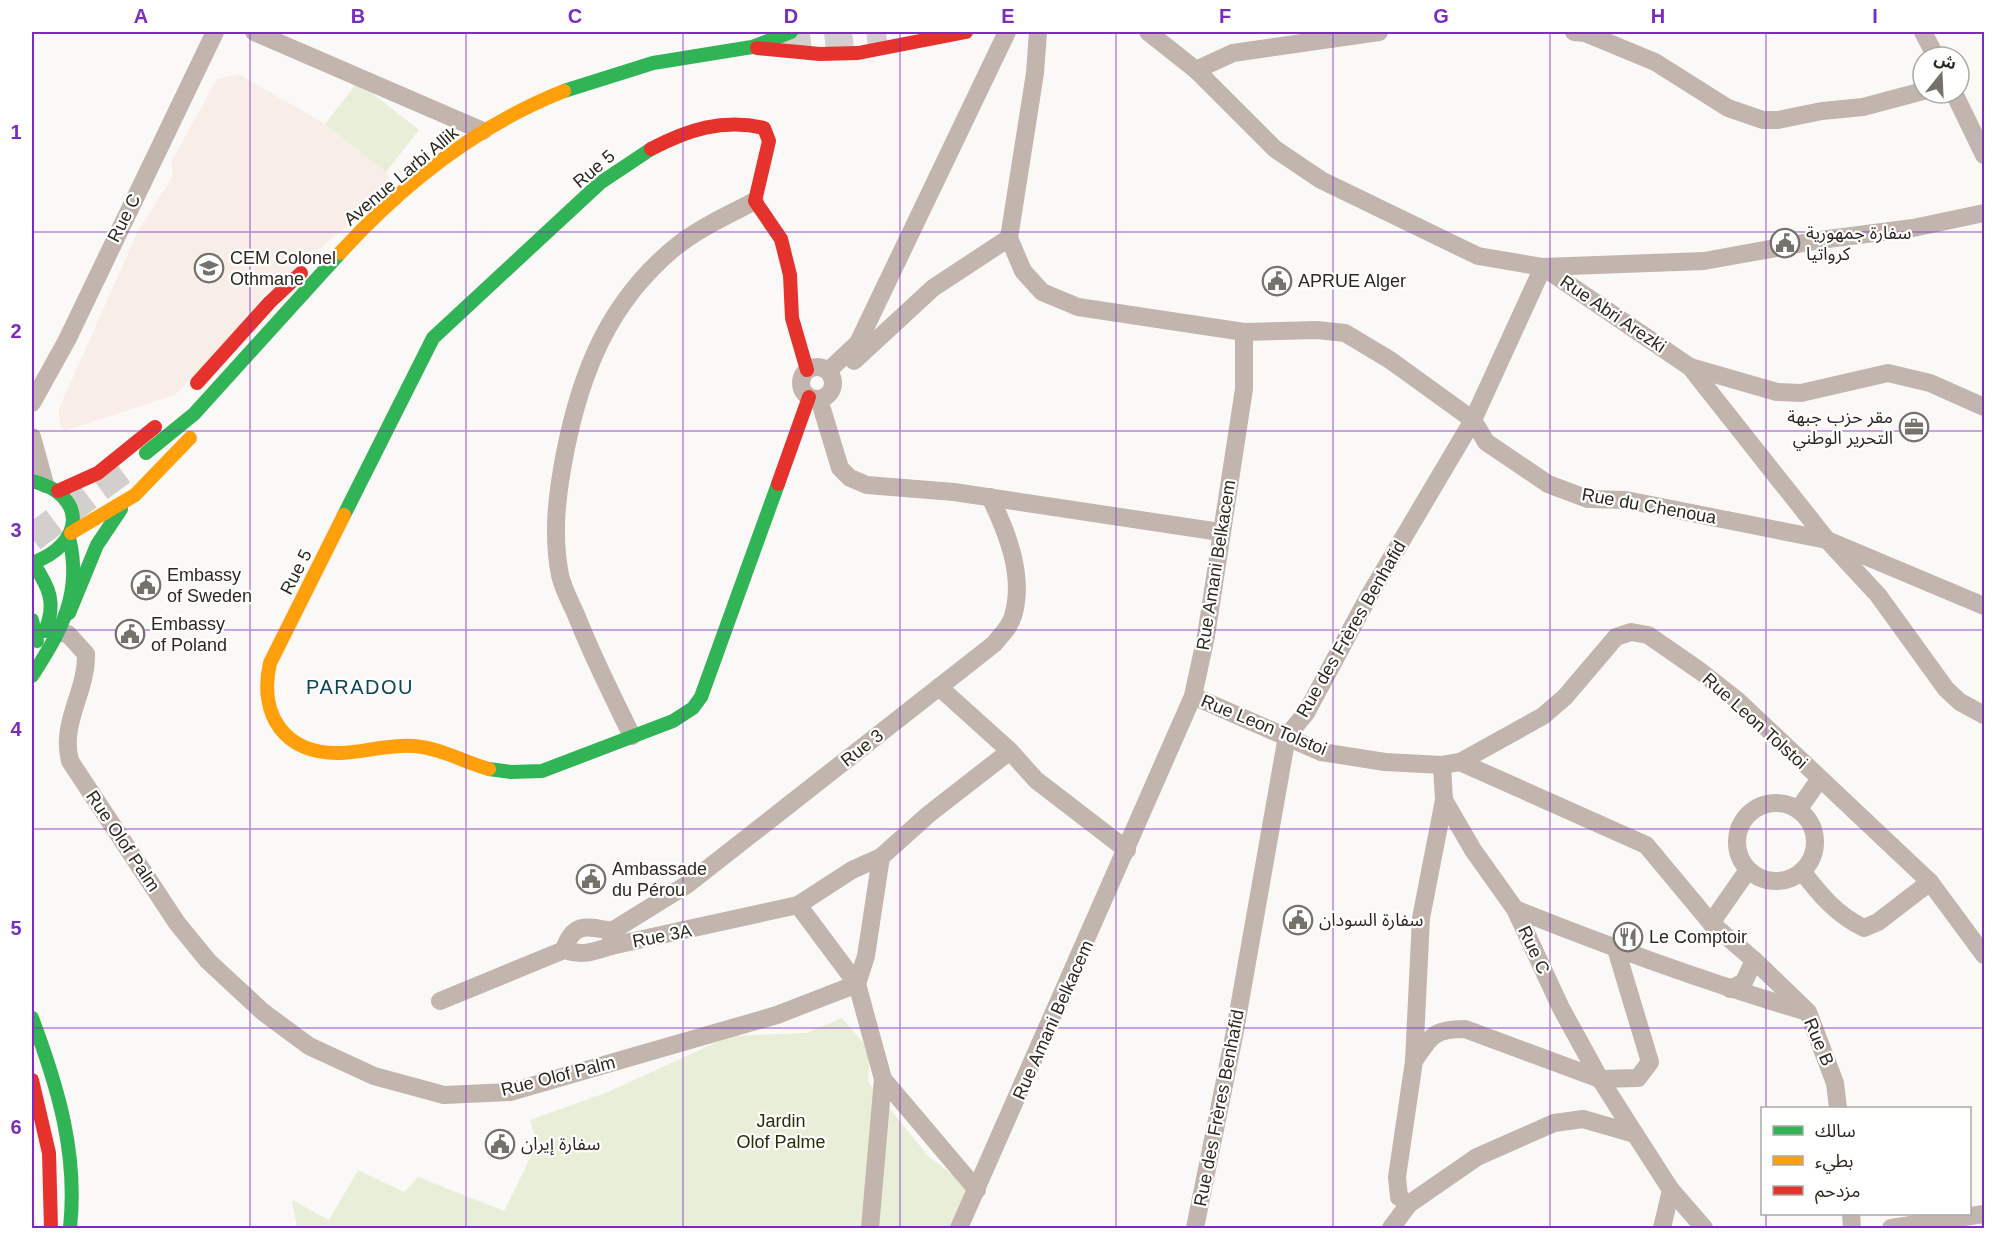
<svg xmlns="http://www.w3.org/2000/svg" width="2016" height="1260" font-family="Helvetica,'Noto Sans Arabic',sans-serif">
	<rect width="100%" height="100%" fill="#fbf9f7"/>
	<polygon fill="#f9eee7" points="239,74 325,124 386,172 394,187 265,294 222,349 175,395 64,431 59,421 59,409 137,233 173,176 171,162 217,79"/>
	<g fill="#e9eed8">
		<polygon points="358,82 419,130 386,172 325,124"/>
		<polygon points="842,1018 870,1051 868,1082 929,1157 968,1186 951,1228 297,1228 292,1200 329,1220 358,1170 404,1192 418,1177 504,1211 537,1144 530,1120 608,1092 730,1036 806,1033"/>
	</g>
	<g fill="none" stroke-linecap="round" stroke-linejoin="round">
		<g stroke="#d2cfcc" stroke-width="28" stroke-dasharray="28 14" stroke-linecap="butt">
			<polyline points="783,44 886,32"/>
			<polyline points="32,538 130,465"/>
		</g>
		<g stroke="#c2b5ad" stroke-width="18">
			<polyline points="254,32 483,131"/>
			<polyline points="1038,32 1035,73 1009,238 1023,271 1042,292 1078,307 1244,332 1317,330 1345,333 1390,360 1473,420 1486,442 1548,484 1588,499 1626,500 1827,540 1984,606"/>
			<polyline points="1148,32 1196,70 1275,149 1321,180 1478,256 1543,267 1690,367 1827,540 1878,595 1946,689 1960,702 1984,715"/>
			<polyline points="1574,32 1585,33 1655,62 1728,108 1763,120 1778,120 1822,111 1863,107 1923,91"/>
			<polyline points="1923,32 1936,57"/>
			<polyline points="1196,70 1233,53 1379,32"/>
			<polyline points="1954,93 1984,155"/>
			<polyline points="1543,267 1704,261 1820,240 1913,228 1984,213"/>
			<polyline points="854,361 933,288 1009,238"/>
			<circle cx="817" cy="383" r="16"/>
			<polyline points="1690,367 1777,392 1801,393 1888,373 1930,383 1984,407"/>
			<polyline points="828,371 858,343 1007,32"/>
			<polyline points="819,399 840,468 850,478 867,485 954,492 1220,532"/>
			<polyline points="32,403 67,340 215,32"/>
			<polyline points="32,437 45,484"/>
			<path d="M60,633L68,634L86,654C87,692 60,722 70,761L177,923L208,961L263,1012L309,1046L374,1076L444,1095L510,1092L777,1015L857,984"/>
			<polyline points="939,687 1010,751 1036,780 1127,850"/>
			<polyline points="1193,696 1321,752 1385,762 1442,765 1460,762 1543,716 1565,697 1616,637 1631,632 1648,635 1700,671 1737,700 1930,882 1984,955"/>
			<path d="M632,736C613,697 593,658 577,617C571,603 563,589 560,575C552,534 557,494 565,453C581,372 608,304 673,249C697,229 728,215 755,201"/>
			<polyline points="1460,762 1646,845 1711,923 1754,960 1808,1012 1835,1083 1838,1108"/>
			<polyline points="1442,765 1444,800 1473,850 1515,909 1561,1008 1600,1079 1635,1134"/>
			<circle cx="1776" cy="842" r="39"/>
			<polyline points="1798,810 1819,780"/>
			<path d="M1802,871C1820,895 1837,915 1864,928L1878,922L1930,882"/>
			<polyline points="798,905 857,984 883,1079 870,1228"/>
			<path d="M1515,909C1610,947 1706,982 1804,1011"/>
			<polyline points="1711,923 1748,870"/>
			<path d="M611,946L612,931L688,884L994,644C1001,635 1010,627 1013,616C1025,576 1007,532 990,497"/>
			<path d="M564,950C573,922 586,926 612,931"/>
			<polyline points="857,984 866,956 881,857"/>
			<polyline points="1730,989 1744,982 1754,960"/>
			<path d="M440,1001L564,950C582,956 593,952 611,946L798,905L852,870L881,857L929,814L1010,751"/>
			<path d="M1414,1061C1431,1036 1433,1029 1465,1029L1600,1079L1638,1078L1650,1062L1616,949"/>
			<polyline points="883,1079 977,1190"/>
			<polyline points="1409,1204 1399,1197 1397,1177 1414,1061 1421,918 1444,800"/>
			<polyline points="1851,1214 1852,1228"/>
			<polyline points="959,1228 1193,696 1206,636 1244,389 1244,332"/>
			<polyline points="1195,1228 1234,1036 1287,736 1306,713 1370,594 1473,420 1543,267"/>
			<polyline points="1391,1228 1409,1204 1477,1157 1554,1123 1583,1119 1635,1134 1671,1190 1704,1228"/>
			<polyline points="1662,1228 1671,1190"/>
			<polyline points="1891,1228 1984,1214"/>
		</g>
		<g stroke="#30b455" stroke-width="14">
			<polyline points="564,91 653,63 752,47 791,32"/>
			<polyline points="146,453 194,414 340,253"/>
			<path d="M32,481C89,495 84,545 32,563"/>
			<polyline points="344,515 433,338 600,183 651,149"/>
			<path d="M33,563C49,587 57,603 45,631"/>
			<polyline points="69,613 97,545 121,509"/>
			<polyline points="32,620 37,641"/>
			<path d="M32,676C61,631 83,593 69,538"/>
			<polyline points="489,769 511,772 542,771 673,721 693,708 701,697 778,484"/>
			<path d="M32,1018C58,1087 78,1154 70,1228"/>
		</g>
		<g stroke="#ff9f0a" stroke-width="14">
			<path d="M340,253C402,185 478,125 564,91"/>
			<path d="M344,515L270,663C258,715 285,755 341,753C366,752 389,744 414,746C440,748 464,762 489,769"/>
			<polyline points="71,533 135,495 190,438"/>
		</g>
		<g stroke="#e5322d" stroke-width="14">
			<polyline points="757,48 820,54 858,53 966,32"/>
			<path d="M651,149C687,130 723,118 764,128L769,141L755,201L781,239L790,275L792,318L807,370"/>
			<polyline points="197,383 270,302 301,273"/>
			<polyline points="778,484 809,397"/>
			<polyline points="58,491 98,473 155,427"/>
			<polyline points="32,1080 49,1153 51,1228"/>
		</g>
	</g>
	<path fill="none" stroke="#7b2cbf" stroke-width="1.5" stroke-opacity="0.55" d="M250,32V1228M466,32V1228M683,32V1228M900,32V1228M1116,32V1228M1333,32V1228M1550,32V1228M1766,32V1108M32,232H1984M32,431H1984M32,630H1984M32,829H1984M32,1028H1984M1766,1214V1228"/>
	<defs>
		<g id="civic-ring" transform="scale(1.5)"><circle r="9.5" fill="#fff" stroke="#75716b" stroke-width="1.5"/><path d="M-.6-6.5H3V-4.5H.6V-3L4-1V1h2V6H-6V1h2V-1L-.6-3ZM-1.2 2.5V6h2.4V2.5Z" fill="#75716b"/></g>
		<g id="school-ring" transform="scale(1.5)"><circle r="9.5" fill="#fff" stroke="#75716b" stroke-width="1.5"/><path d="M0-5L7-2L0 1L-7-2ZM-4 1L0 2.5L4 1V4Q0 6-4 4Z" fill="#75716b"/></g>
		<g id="office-ring" transform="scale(1.5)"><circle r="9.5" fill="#fff" stroke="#75716b" stroke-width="1.5"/><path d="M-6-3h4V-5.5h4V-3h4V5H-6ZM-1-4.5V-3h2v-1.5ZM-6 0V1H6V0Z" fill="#75716b"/></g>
		<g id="restaurant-ring" transform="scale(1.5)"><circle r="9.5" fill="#fff" stroke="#75716b" stroke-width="1.5"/><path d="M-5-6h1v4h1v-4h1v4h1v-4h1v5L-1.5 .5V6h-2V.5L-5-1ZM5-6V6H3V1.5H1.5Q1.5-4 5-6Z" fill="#75716b"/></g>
	</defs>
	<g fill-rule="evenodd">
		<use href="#civic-ring" x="1785" y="243"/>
		<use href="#school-ring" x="209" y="268"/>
		<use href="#civic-ring" x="1277" y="281"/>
		<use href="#office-ring" x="1914" y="427"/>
		<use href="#civic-ring" x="146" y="585"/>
		<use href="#civic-ring" x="130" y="634"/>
		<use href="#civic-ring" x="591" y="879"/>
		<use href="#civic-ring" x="1298" y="920"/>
		<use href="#restaurant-ring" x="1628" y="937"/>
		<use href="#civic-ring" x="500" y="1144"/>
	</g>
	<g text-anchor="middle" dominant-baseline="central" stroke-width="4.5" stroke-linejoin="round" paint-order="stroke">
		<g font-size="18" fill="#2d281f" stroke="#fff">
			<text transform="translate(594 169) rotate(-40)">Rue 5</text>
			<text transform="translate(401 176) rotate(-40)">Avenue Larbi Allik</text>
			<text transform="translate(124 218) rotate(-63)">Rue C</text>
			<text transform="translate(1613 314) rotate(34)">Rue Abri Arezki</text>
			<text transform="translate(1649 506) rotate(10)">Rue du Chenoua</text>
			<text transform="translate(1216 565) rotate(-81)">Rue Amani Belkacem</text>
			<text transform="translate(296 572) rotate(-63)">Rue 5</text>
			<text transform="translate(1351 629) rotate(-60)">Rue des Frères Benhafid</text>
			<text transform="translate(1755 721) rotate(42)">Rue Leon Tolstoi</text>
			<text transform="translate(1264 725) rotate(22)">Rue Leon Tolstoi</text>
			<text transform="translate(862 748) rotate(-38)">Rue 3</text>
			<text transform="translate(123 841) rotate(56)">Rue Olof Palm</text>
			<text transform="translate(662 936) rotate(-11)">Rue 3A</text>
			<text transform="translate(1534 950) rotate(65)">Rue C</text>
			<text transform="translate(1053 1020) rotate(-66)">Rue Amani Belkacem</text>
			<text transform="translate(1819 1042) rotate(67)">Rue B</text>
			<text transform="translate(558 1076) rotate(-14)">Rue Olof Palm</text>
			<text transform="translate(1219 1108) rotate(-79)">Rue des Frères Benhafid</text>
		</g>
		<g font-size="18" fill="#2d281f" stroke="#fff" text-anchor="start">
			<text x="1806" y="233">سفارة جمهورية<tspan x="1806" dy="21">كرواتيا</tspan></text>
			<text x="230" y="258">CEM Colonel<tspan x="230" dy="21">Othmane</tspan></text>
			<text x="1298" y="281">APRUE Alger</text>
			<text x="1893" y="417" text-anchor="end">مقر حزب جبهة<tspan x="1893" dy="21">التحرير الوطني</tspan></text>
			<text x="167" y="575">Embassy<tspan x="167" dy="21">of Sweden</tspan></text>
			<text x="151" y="624">Embassy<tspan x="151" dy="21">of Poland</tspan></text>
			<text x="612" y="869">Ambassade<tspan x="612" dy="21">du Pérou</tspan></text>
			<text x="1319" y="920">سفارة السودان</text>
			<text x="1649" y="937">Le Comptoir</text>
			<text x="521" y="1144">سفارة إيران</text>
		</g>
		<g font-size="18" fill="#272f04" stroke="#fff">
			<text x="781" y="1121">Jardin<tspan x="781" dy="21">Olof Palme</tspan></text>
		</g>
		<g font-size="20" letter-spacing="1.5" fill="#0e4654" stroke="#fff">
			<text x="360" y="687">PARADOU</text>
		</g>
	</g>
	<rect width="2016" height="1260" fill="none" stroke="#ffffff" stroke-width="66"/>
	<rect x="1761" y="1107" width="210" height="108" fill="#ffffff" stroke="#aba9a5" stroke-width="1.5"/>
	<rect x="1773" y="1126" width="30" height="9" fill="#30b455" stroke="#aba9a5" stroke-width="1.5"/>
	<text x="1815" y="1137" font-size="18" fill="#2d281f">سالك</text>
	<rect x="1773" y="1156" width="30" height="9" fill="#ff9f0a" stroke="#aba9a5" stroke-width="1.5"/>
	<text x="1815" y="1167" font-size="18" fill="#2d281f">بطيء</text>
	<rect x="1773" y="1186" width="30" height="9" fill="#e5322d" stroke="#aba9a5" stroke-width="1.5"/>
	<text x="1815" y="1197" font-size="18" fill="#2d281f">مزدحم</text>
	<g transform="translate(1941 75) rotate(18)"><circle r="28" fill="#ffffff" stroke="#aba9a5" stroke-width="1.5"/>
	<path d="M0-4.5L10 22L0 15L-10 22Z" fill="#75716b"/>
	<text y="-9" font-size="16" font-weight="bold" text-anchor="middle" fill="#2d281f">ش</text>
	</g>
	<rect x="33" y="33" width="1950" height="1194" fill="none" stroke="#7b2cbf" stroke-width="2"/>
	<g font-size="20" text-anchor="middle" font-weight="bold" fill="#7b2cbf">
		<text x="141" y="23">A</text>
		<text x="358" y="23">B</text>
		<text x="575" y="23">C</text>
		<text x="791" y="23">D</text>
		<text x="1008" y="23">E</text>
		<text x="1225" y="23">F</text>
		<text x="1441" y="23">G</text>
		<text x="1658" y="23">H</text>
		<text x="1875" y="23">I</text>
		<text x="16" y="139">1</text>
		<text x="16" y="338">2</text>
		<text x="16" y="537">3</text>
		<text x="16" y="736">4</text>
		<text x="16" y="935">5</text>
		<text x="16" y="1134">6</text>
	</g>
</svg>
